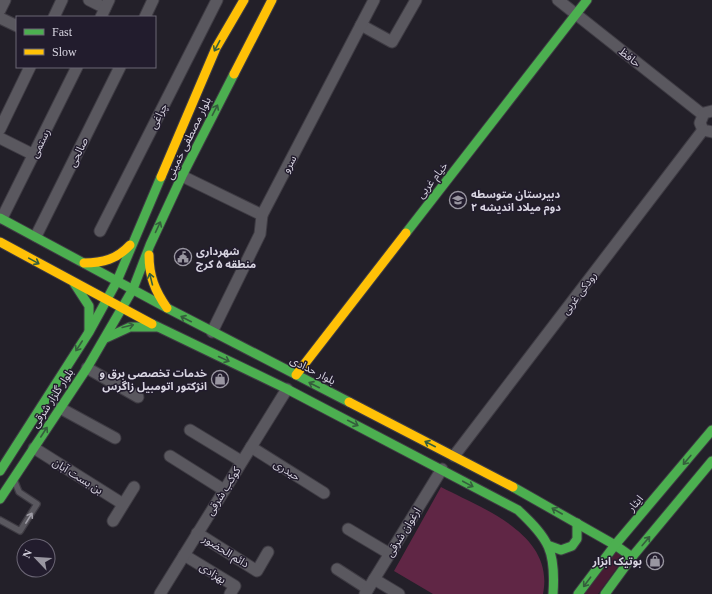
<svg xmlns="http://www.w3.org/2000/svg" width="712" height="594" font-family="'Times New Roman','Noto Sans Arabic',serif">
	<rect width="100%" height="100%" fill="#232029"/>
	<polygon fill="#471b33" points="615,550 624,558 598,594 583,594"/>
	<path fill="#602645" d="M441,487C483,509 555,534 543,594H433L394,571Z"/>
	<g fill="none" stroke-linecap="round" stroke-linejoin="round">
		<g stroke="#3e3b43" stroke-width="8">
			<polyline id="lane" points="0,520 20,531 37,504 19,492 15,482"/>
		</g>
		<g stroke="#3e3b43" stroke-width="13">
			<g id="street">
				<polyline points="89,0 105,8"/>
				<polyline points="558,0 702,114"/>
				<polyline points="0,10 5,0"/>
				<polyline points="54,17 62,0"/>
				<polyline points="101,17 109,0"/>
				<polyline points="145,17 153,0"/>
				<polyline points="0,18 17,26"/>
				<polyline points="361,25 392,42 416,0"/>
				<polyline points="712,111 704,113 700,123 703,130 712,132"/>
				<polyline points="0,129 30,67"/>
				<polyline points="0,138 34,155"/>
				<polyline points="182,176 262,215"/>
				<polyline points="2,218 77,67"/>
				<polyline points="100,231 217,0"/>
				<polyline points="36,236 120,67"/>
				<polyline points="212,332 260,234 262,215 374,0"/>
				<polyline points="87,368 138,397"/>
				<polyline points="60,408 115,438"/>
				<polyline points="190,430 241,461"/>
				<polyline points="251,447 324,493"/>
				<polyline points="34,448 123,504"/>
				<polyline points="170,456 224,490"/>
				<polyline points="454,456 703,130"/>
				<polyline points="113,521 134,487"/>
				<polyline points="348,529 390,554"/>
				<polyline points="197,533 257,571 268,552"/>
				<polyline points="184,555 235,586 230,594"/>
				<polyline points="337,569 368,589"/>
				<polyline points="374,579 399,594"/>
				<polyline points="160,594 287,389"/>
				<polyline points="365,594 442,469"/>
			</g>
		</g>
		<g stroke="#3e3b43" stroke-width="11">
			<g id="fast">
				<polyline points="0,218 167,308 349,402"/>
				<polyline points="406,233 587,0"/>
				<polyline points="74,283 89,306 89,331"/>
				<path d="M152,324L287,389L518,510C549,539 556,551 553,594"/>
				<polyline points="106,338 130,327 156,327"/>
				<polyline points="0,471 89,332 117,281 161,177"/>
				<polyline points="513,487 615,545 632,557"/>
				<polyline points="0,499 87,368 133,289 150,245 182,176 234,74"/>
				<polyline points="550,546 561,550 572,546 577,539 577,523"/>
				<polyline points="578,594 615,545 712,430"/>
				<polyline points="605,594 632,557 712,461"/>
			</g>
		</g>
		<g stroke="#3e3b43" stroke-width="11">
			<g id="slow">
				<polyline points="234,74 272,0"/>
				<polyline points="161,177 216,48 244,0"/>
				<polyline points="0,242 152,324"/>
				<path d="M149,255C149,276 155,291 167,308"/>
				<path d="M84,263C103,263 117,259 130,245"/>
				<polyline points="296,375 406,233"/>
				<polyline points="349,402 513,487"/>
			</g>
		</g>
		<use href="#lane" stroke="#5a585f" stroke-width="5.5"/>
		<use href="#street" stroke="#5a585f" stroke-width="11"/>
		<use href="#fast" stroke="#4caf50" stroke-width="9"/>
		<use href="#slow" stroke="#ffc107" stroke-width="9"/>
	</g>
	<defs><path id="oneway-shaft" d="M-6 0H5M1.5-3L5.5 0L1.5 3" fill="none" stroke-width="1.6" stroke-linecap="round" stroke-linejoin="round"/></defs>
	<g stroke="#355e3d">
		<use href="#oneway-shaft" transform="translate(217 46) rotate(118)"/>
		<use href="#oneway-shaft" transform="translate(215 110) rotate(-63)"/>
		<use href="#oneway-shaft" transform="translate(158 227) rotate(-65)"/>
		<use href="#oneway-shaft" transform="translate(34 261) rotate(29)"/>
		<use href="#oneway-shaft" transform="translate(151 279) rotate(-104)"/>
		<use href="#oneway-shaft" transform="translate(186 319) rotate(-153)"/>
		<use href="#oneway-shaft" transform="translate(128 326) rotate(-14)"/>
		<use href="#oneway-shaft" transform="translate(79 346) rotate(123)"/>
		<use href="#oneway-shaft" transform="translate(224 359) rotate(25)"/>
		<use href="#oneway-shaft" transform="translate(314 385) rotate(-153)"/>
		<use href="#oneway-shaft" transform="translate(353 423) rotate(27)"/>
		<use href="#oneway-shaft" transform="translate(44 432) rotate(-57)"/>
		<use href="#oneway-shaft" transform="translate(430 444) rotate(-153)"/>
		<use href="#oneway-shaft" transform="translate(687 460) rotate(130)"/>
		<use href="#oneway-shaft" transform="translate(468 484) rotate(28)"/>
		<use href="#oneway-shaft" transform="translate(557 511) rotate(-150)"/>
		<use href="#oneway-shaft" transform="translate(646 541) rotate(-50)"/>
		<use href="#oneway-shaft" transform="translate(587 582) rotate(127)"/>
	</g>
	<use stroke="#9f9da6" href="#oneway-shaft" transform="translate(29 518) rotate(-58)"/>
	<defs>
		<g id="school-ring" transform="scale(0.9)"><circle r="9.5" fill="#221c2d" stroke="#9996a1" stroke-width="1.5"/><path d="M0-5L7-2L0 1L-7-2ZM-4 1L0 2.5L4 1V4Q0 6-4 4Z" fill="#9996a1"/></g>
		<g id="civic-ring" transform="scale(0.9)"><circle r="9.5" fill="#221c2d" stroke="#9996a1" stroke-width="1.5"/><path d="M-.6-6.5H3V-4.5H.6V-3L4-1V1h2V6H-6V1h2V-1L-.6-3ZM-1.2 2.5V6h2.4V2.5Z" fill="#9996a1"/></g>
		<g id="shop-ring" transform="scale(0.9)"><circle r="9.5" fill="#221c2d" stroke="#9996a1" stroke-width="1.5"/><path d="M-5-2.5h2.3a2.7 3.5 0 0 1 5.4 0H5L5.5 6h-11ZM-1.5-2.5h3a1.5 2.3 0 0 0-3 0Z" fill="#9996a1"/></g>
	</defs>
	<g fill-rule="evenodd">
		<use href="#school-ring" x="458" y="200"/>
		<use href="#civic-ring" x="183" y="257"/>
		<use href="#shop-ring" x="220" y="379"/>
		<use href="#shop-ring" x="655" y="561"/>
	</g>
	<g text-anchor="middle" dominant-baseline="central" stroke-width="3" stroke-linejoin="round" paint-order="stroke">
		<g font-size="11" fill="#d8d5e1" stroke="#221c2d">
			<text transform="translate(630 57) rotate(39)">حافظ</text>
			<text transform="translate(158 116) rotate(-63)">چراغی</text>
			<text transform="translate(188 138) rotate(-64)">بلوار مصطفی خمینی</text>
			<text transform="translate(40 143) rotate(-64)">رستمی</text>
			<text transform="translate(78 152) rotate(-64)">صالحی</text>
			<text transform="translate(289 164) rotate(-62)">سرو</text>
			<text transform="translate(432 180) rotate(-52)">خیام غربی</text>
			<text transform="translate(579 293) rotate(-53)">رودکی غربی</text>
			<text transform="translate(313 370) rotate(27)">بلوار حدادی</text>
			<text transform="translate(52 398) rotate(-57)">بلوار گلزار شرقی</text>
			<text transform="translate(287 470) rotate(32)">حیدری</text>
			<text transform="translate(78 476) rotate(32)">بن بست آبان</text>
			<text transform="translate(223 491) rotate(-58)">کوکب شرقی</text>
			<text transform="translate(635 503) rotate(-50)">ایثار</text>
			<text transform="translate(403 532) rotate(-58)">ارغوان شرقی</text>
			<text transform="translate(226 551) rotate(32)">دائم الحضور</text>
			<text transform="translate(213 573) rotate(32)">بهزادی</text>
		</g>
		<g font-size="11" font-weight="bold" fill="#d8d5e1" stroke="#221c2d" text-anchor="start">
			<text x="471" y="194">دبیرستان متوسطه<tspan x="471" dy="13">دوم میلاد اندیشه ۲</tspan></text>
			<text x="196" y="251">شهرداری<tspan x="196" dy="13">منطقه ۵ کرج</tspan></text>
			<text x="207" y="373" text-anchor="end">خدمات تخصصی برق و<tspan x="207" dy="13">انژکتور اتومبیل زاگرس</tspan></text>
			<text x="642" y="561" text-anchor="end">بوتیک ابزار</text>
		</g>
	</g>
	<rect x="16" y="16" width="140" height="52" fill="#221c2d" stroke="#6b6675"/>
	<rect x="24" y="29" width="20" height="6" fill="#4caf50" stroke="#6b6675"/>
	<text x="52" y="36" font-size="12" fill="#d8d5e1">Fast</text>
	<rect x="24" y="49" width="20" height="6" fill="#ffc107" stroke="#6b6675"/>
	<text x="52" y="56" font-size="12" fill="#d8d5e1">Slow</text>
	<g transform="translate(36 558) rotate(295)"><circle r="19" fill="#221c2d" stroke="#6b6675"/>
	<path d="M0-3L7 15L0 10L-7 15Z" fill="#9996a1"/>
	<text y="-6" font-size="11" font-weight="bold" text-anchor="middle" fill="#d8d5e1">N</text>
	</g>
</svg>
